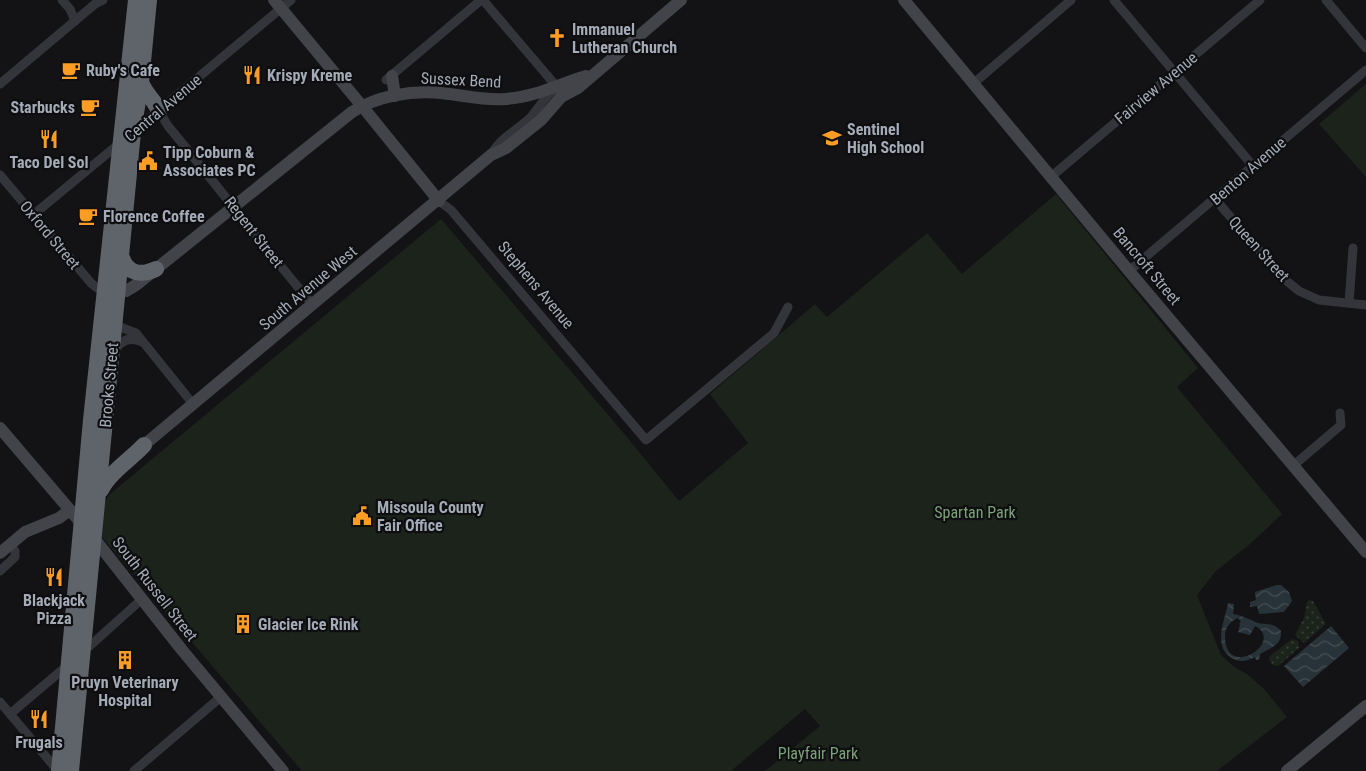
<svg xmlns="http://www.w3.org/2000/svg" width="1366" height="771" font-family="'Roboto Condensed',sans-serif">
	<defs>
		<pattern id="grass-dots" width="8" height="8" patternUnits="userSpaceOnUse" patternTransform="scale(1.25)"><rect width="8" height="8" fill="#1b231b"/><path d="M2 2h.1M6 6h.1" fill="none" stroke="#39403a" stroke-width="1.8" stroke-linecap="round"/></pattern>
		<pattern id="water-waves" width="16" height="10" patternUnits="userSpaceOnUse" patternTransform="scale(1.25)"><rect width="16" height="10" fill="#283339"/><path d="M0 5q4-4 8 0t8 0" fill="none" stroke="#444e53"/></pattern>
	</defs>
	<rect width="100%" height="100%" fill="#131315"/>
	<g fill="url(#grass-dots)">
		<polygon points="1309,600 1313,601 1326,624 1304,643 1295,635 1304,618 1307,602"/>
		<polygon points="1292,639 1298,641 1299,648 1278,666 1273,665 1269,660 1270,656"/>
	</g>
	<g fill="#1b231b">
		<polygon points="1366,84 1366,177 1319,124"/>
		<polygon points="1056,194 1198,368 1177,387 1282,514 1250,544 1216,571 1197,595 1221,655 1233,666 1247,674 1264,689 1287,717 1217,771 765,771 820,726 805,709 731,771 302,771 101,536 103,504 110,494 441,219 627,437 679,501 748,443 710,394 815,304 827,317 927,233 962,274"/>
	</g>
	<g fill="url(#water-waves)" fill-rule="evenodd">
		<polygon points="1277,585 1281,585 1289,592 1292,601 1284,612 1259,614 1257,606 1250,607 1250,602 1256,600 1255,592"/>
		<path d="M1228,603L1234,604L1233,614C1243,616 1246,618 1255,622C1265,626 1273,621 1281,631C1282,646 1271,647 1260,654L1259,660H1256L1255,657C1248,661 1239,663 1232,658C1212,647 1225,620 1228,603ZM1238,618L1241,621L1239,624L1240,625L1238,632L1250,635L1255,626C1286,642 1225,681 1225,636C1225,628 1230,621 1238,618Z"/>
		<polygon points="1331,626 1349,648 1303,687 1284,666"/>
	</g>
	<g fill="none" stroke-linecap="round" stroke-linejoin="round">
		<g stroke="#34353a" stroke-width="9">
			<polyline points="62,0 70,9 75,21"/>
			<path d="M483,0L557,87C545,96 540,106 531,117C518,130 499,138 491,155"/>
			<polyline points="1114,0 1253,166"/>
			<polyline points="1326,0 1366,48"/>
			<polyline points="386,80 481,0"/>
			<polyline points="974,83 1071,0"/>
			<polyline points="0,84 95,4 103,0"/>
			<path d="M159,111L168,126C217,185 263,246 313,305"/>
			<polyline points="134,131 291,0"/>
			<polyline points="0,175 91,283 97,288 104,290"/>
			<polyline points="1052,176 1260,0"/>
			<polyline points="1215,199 1283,278 1299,291 1319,300 1366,305"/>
			<polyline points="439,201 451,210 646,440 774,333 788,307"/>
			<polyline points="33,215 120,143"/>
			<polyline points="1129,271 1366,70"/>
			<polyline points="1349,303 1353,248"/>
			<polyline points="115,321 120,327 136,333 193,404"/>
			<path d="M114,351C121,340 130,336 142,342"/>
			<polyline points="1294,465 1341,425 1340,413"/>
			<polyline points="0,571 15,557 15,551 10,544"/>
			<polyline points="83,652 142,599"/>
			<polyline points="0,702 58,771"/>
			<polyline points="10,714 68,665"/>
			<polyline points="134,771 222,696"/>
		</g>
		<g stroke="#42444a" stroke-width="12">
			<polyline points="274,0 362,106 439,201"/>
			<polyline points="904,0 1129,271 1366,552"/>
			<polyline points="392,76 395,96"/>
			<path d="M109,290L126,291L136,285L352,112C377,96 411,90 441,93C462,95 484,101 506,99C535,97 559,84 586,76"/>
			<polyline points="0,428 93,537 182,650 283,771"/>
			<polyline points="144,445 491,155 506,148 541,120 561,97 578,88 681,0"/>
			<polyline points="0,553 25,532 59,518 70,510"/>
			<polyline points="1287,771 1366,706"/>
		</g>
		<g stroke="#5f646b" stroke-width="16">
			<path d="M141,82C145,94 155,100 159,111"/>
			<path d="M122,258C128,274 141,276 156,269"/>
			<path d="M101,490C110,472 130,460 144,445"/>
			<polyline points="59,771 91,420 136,0"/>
			<polyline points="71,771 133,132 141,82 149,0"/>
		</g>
	</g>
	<defs>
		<g id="church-bare" transform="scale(1.5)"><path d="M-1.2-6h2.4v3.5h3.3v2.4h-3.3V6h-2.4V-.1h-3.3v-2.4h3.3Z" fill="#fb9d25" stroke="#0e0e10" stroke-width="2.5" paint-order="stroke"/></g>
		<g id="cafe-bare" transform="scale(1.5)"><path d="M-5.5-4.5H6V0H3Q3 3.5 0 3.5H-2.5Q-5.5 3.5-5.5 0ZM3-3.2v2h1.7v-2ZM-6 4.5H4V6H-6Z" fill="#fb9d25" stroke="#0e0e10" stroke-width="2.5" paint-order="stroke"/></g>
		<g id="restaurant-bare" transform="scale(1.5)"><path d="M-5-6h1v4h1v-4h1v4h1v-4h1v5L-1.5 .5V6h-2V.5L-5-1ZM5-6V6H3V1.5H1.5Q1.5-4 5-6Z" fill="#fb9d25" stroke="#0e0e10" stroke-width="2.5" paint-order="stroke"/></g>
		<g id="school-bare" transform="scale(1.5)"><path d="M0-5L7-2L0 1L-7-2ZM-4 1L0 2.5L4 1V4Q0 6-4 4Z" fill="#fb9d25" stroke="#0e0e10" stroke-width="2.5" paint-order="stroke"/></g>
		<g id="civic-bare" transform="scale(1.5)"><path d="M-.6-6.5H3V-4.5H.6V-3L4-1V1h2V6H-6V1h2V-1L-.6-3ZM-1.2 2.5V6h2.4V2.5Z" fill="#fb9d25" stroke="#0e0e10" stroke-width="2.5" paint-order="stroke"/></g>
		<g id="building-bare" transform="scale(1.5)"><path d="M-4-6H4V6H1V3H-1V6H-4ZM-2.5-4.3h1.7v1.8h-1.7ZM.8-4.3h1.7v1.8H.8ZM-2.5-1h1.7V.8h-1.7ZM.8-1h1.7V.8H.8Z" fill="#fb9d25" stroke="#0e0e10" stroke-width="2.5" paint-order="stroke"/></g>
	</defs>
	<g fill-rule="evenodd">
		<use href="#church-bare" x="557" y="38"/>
		<use href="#cafe-bare" x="71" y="70"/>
		<use href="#restaurant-bare" x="252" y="75"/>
		<use href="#cafe-bare" x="90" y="107"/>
		<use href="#school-bare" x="832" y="138"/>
		<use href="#restaurant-bare" x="49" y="139"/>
		<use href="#civic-bare" x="148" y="161"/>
		<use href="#cafe-bare" x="88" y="216"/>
		<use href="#civic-bare" x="362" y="516"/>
		<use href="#restaurant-bare" x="54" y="577"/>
		<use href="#building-bare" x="243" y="624"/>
		<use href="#building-bare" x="125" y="660"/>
		<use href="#restaurant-bare" x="39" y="719"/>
	</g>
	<g text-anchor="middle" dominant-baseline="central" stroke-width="4.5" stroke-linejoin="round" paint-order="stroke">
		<g font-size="16" font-weight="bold" fill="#a4abb6" stroke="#0e0e10" text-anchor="start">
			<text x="572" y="29">Immanuel<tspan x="572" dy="18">Lutheran Church</tspan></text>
			<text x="86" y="70">Ruby's Cafe</text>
			<text x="267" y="75">Krispy Kreme</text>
			<text x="75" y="107" text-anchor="end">Starbucks</text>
			<text x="847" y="129">Sentinel<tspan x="847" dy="18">High School</tspan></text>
			<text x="163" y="152">Tipp Coburn &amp;<tspan x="163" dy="18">Associates PC</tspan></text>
			<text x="49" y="162" text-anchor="middle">Taco Del Sol</text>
			<text x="103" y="216">Florence Coffee</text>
			<text x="377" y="507">Missoula County<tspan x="377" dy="18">Fair Office</tspan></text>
			<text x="54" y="600" text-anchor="middle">Blackjack<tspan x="54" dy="18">Pizza</tspan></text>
			<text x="258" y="624">Glacier Ice Rink</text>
			<text x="125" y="682" text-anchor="middle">Pruyn Veterinary<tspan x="125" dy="18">Hospital</tspan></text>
			<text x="39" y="742" text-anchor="middle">Frugals</text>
		</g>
		<g font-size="16" fill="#a4abb6" stroke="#0e0e10">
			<text transform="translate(461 80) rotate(3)">Sussex Bend</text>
			<text transform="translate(1156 88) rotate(-40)">Fairview Avenue</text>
			<text transform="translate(163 108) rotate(-40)">Central Avenue</text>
			<text transform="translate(1248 171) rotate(-41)">Benton Avenue</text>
			<text transform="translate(254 232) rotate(52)">Regent Street</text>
			<text transform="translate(50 235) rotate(50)">Oxford Street</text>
			<text transform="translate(1259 249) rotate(48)">Queen Street</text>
			<text transform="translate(1147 266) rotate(50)">Bancroft Street</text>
			<text transform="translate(536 285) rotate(50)">Stephens Avenue</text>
			<text transform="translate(308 288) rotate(-40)">South Avenue West</text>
			<text transform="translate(109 385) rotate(-85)">Brooks Street</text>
			<text transform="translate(155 589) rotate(52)">South Russell Street</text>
		</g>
		<g font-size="16" fill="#7ba279" stroke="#0e0e10">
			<text x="975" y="512">Spartan Park</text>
			<text x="818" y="753">Playfair Park</text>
		</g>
	</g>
</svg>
